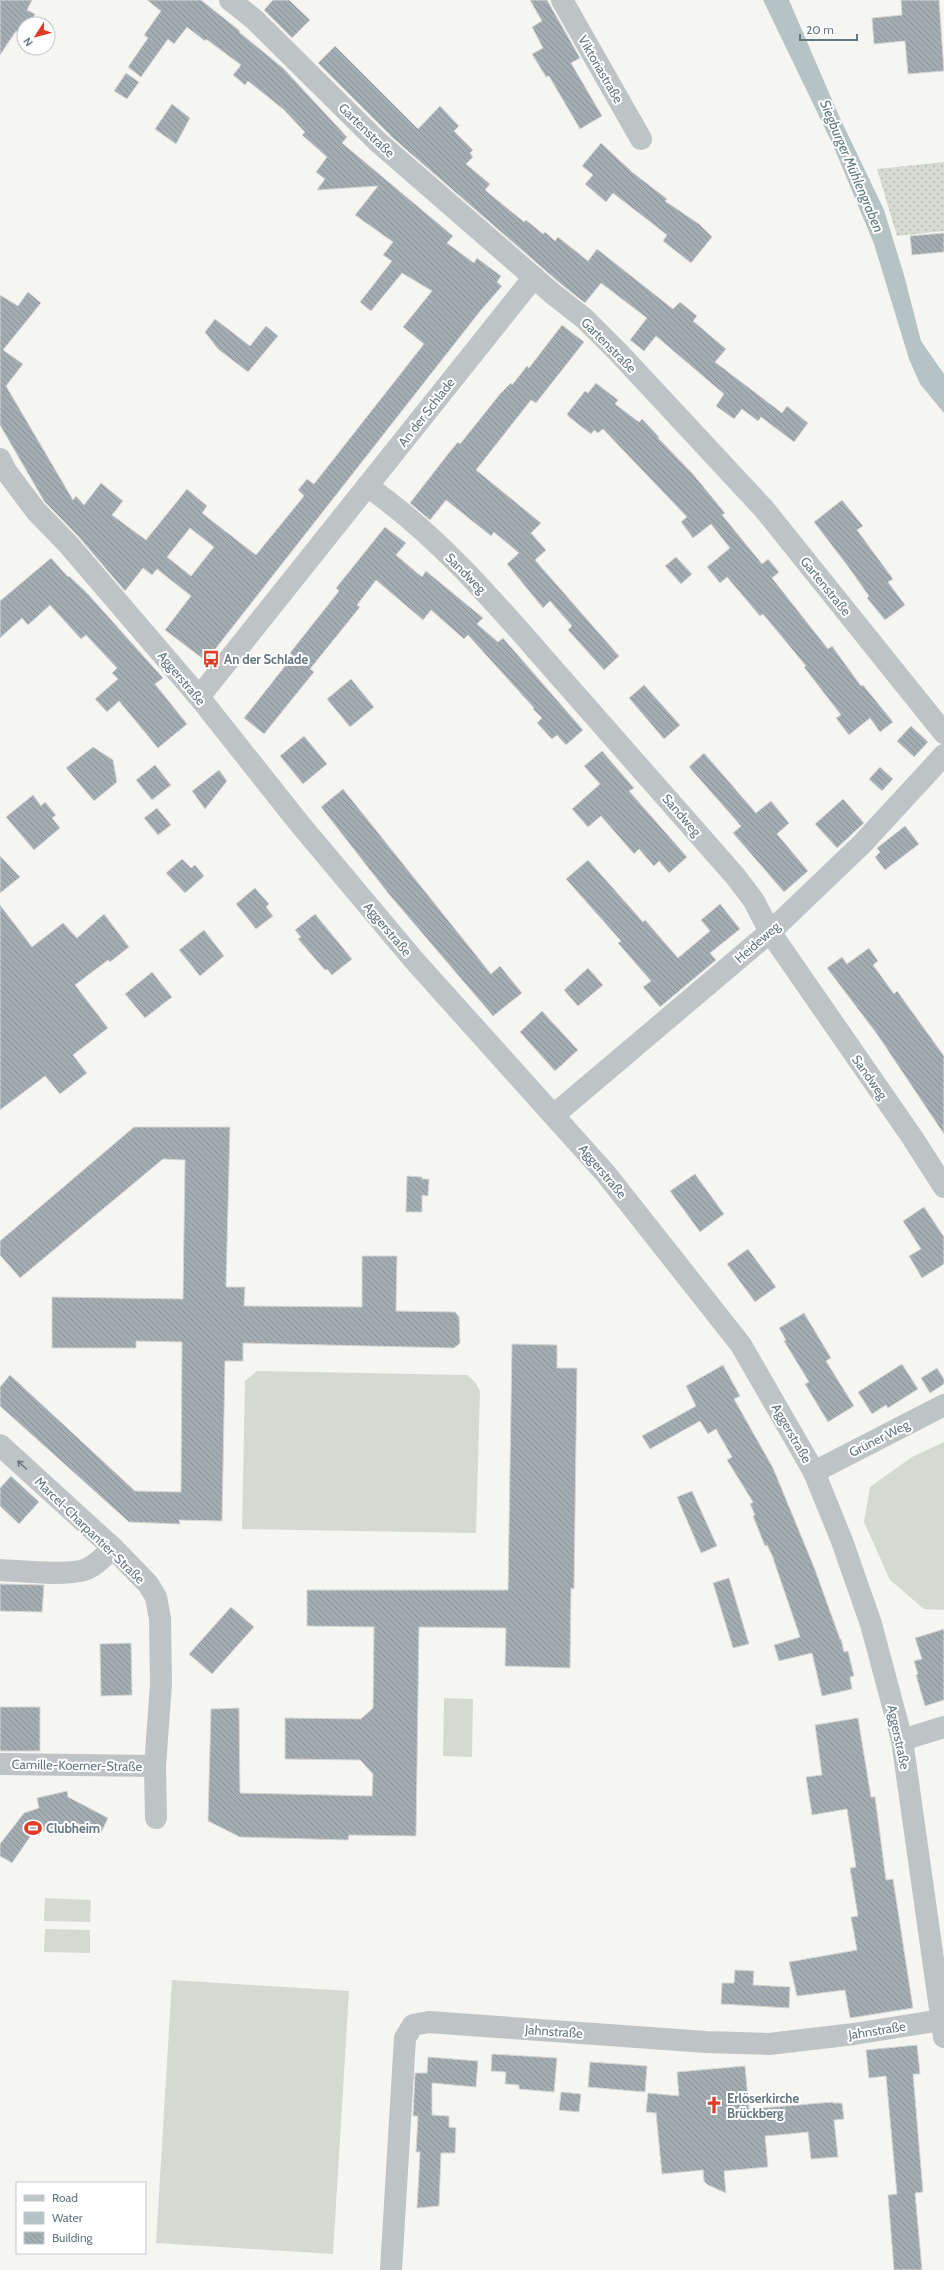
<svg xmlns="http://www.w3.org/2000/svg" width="944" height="2270" font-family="Cabin,sans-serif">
	<defs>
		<pattern id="grass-dots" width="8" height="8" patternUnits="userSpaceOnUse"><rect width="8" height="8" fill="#d5dad0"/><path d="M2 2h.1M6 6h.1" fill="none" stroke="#b0b6ae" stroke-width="1.8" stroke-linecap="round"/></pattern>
		<pattern id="building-back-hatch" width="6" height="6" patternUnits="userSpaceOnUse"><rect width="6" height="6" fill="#a4aeb2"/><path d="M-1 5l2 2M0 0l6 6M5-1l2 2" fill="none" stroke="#899296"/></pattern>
	</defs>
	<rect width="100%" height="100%" fill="#f5f5f1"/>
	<polygon fill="url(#grass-dots)" points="944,162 944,231 897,236 877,169"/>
	<g fill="#d5dad0">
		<polygon points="257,1371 467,1375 475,1382 480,1391 476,1533 242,1529 245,1381"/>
		<polygon points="944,1442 944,1610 924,1609 890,1580 864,1522 870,1487 912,1457"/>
		<polygon points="444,1698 473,1699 472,1757 443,1756"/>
		<polygon points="45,1898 91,1900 90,1922 44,1921"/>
		<polygon points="45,1929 90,1930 90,1953 44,1952"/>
		<polygon points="172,1980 349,1991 333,2254 156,2243"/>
	</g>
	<polygon fill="#b5c3c5" points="763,0 789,0 839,116 884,210 904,275 921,341 944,374 944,413 920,384 909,359 874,244 833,145"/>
	<g fill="url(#building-back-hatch)" stroke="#d6d6d4" fill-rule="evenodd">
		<polygon points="0,0 32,0 27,10 35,14 29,24 24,24 23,35 16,31 0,55"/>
		<path d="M147,0H201L240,31L239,32L283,68L347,137L342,143L453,236L447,243L474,263L477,258L501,276L497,282L502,286L481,310L209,657L202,658L165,630L191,596L157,569L152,575L143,568L125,591L78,536L44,501L0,425V295L18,306L28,292L41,303L3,350L23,364L6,386L73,500L76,496L84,505L101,483L123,501L112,515L146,540L187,489L207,506L202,513L256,555L304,496L298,490L307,479L314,484L424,344L403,327L432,291L402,273L371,311L360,302L392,261L383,255L393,242L355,215L378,186L317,190L325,179L316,172L327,157L302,135L305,132L283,109L248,81L245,85L233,75L241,65L206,39L205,41L187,27L174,44L168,39L141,77L128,67L148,38L144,35L161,11ZM190,528L214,547L191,576L167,557Z"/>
		<polygon points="273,0 289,0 310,20 292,38 264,10"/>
		<polygon points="530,0 547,0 580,58 571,63 602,116 580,129 549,76 546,77 532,54 543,48 532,27 542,21"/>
		<polygon points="901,0 939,0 944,71 908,74 905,41 874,44 872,18 902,15"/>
		<polygon points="335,46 418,129 440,106 459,126 454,131 473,150 470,153 473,157 466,164 490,184 485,190 524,222 526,220 543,234 545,232 555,241 558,237 588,261 597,249 673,309 680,302 697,316 693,321 726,349 715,362 782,413 787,406 808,423 794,442 761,417 758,421 742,409 734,419 716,406 724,394 656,336 644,351 630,340 647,318 601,283 585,303 561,284 393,138 318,63"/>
		<polygon points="126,73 139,82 127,99 114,91"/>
		<polygon points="172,104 190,118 176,144 155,129"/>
		<polygon points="601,143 632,172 667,199 665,201 699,224 712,237 691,263 663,241 667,235 613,193 606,202 585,184 593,175 582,166"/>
		<polygon points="944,233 944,252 912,255 910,236"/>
		<polygon points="215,319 250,346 266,326 278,336 248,372 218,349 205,332"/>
		<polygon points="562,325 584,342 536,403 531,400 476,470 541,523 531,533 546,550 535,560 619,656 604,670 568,630 572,626 550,601 543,608 507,564 519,553 494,532 491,536 446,500 430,520 410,503 448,454 458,442 460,444 500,394 511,383 512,385 527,366 529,368"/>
		<polygon points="596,383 618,400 615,404 639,422 642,419 659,437 658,438 692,473 725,513 722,515 762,564 768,559 779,572 772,578 828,649 832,646 861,686 863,685 893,722 880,732 870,718 849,735 836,718 841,715 804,667 806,666 763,614 760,616 727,577 720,583 707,567 730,548 711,524 693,538 681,522 687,517 603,429 598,433 594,430 591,434 569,417 567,414 585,391 588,393"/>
		<polygon points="842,500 863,526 857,530 893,579 888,582 905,605 885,620 867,598 869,596 847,565 814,522"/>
		<polygon points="385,527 406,543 396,555 422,577 426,571 483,618 477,624 498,642 503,638 583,730 566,745 557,735 552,739 537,723 542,718 533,709 534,708 468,635 464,639 431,610 423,620 376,580 357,605 360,607 310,669 314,672 264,734 244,718 293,656 290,653 339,591 336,588"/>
		<polygon points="676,557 692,574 681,584 665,566"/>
		<polygon points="51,558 68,577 69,576 87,593 163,678 155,684 187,724 158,748 119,701 107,712 95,699 118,679 112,673 117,668 86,635 81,639 50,605 28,625 22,618 0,638 0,601"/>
		<polygon points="351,679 374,707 350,727 327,699"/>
		<polygon points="644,685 680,725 664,739 629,698"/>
		<polygon points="911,726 928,742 914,757 897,741"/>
		<polygon points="304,736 327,764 303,784 280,756"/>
		<polygon points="93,747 113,760 117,782 94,801 66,768"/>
		<polygon points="602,751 634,788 629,791 687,857 669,873 659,861 654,866 639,849 634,854 601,816 588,827 572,809 600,784 584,766"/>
		<polygon points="704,753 756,813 771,801 789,823 777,834 808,871 784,892 733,833 741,826 689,767"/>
		<polygon points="155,765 171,785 152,800 136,780"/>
		<polygon points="880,767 893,779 882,791 869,779"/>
		<polygon points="219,770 227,781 205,809 192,791"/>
		<polygon points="343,789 491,974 500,966 522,993 493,1016 388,893 321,807"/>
		<polygon points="33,795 41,806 45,802 56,815 52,818 60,828 34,850 6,817"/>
		<polygon points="843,799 864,823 837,848 815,824"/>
		<polygon points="157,808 171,825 158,835 144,818"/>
		<polygon points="905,826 919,844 885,870 875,857 880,852 877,848"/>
		<polygon points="0,856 20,877 0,893"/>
		<polygon points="182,859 191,868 195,865 204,876 185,893 166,873"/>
		<polygon points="588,860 643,922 645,920 678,958 710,931 701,920 720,904 740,929 710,953 716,960 660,1007 643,987 651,981 618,943 621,941 566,879"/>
		<polygon points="255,888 269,904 266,907 273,916 256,929 236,904"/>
		<polygon points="0,905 32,947 63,923 77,938 104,914 129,947 110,962 108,960 75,985 108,1028 73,1055 87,1073 60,1094 45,1076 0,1110"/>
		<polygon points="315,914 352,959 332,975 327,969 325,970 298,939 301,937 295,930"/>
		<polygon points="204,930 224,956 200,976 179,950"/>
		<polygon points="869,948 878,961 873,965 894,994 897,991 944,1056 944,1134 877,1034 827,968 842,957 847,964"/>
		<polygon points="588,968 603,985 578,1006 564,990"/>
		<polygon points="152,972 172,997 145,1018 125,994"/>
		<polygon points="542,1011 578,1050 555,1071 520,1032"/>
		<polygon points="134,1127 230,1127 226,1287 245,1287 244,1306 362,1307 362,1256 397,1256 396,1311 455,1312 459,1317 460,1343 454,1348 243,1343 243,1361 225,1361 222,1521 179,1520 180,1524 129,1522 0,1406 0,1387 10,1375 135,1491 181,1492 182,1342 136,1341 136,1348 52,1348 52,1297 183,1299 185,1160 163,1159 20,1278 0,1255 0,1241"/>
		<polygon points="695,1174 724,1214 700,1232 670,1191"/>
		<polygon points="407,1176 422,1177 422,1179 429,1179 428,1196 422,1195 422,1212 406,1212"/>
		<polygon points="924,1207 944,1237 944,1264 922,1278 909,1256 921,1249 903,1221"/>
		<polygon points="748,1249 776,1287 755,1302 727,1264"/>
		<polygon points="804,1313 831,1358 826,1361 854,1406 828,1422 805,1384 809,1382 784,1341 786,1340 779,1328"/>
		<polygon points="512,1344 557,1345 557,1368 577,1368 574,1589 571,1588 570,1668 505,1666 506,1628 419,1627 416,1836 349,1835 348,1840 240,1837 208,1821 211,1709 239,1708 240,1793 372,1796 373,1774 360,1760 285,1759 285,1718 361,1719 373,1708 374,1627 307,1626 307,1590 508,1590"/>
		<polygon points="902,1364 918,1389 888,1408 886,1405 872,1414 858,1392"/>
		<polygon points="723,1365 740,1396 734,1399 773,1468 814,1567 840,1639 841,1639 844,1652 848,1651 854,1676 850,1677 852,1689 822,1696 812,1653 779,1661 774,1645 800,1637 772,1555 767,1545 765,1546 753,1516 755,1515 750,1504 753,1502 727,1460 732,1457 716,1429 708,1434 700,1421 650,1449 642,1436 696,1406 686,1386"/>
		<polygon points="937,1368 944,1379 944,1384 930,1393 921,1378"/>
		<polygon points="11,1476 39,1502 19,1524 0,1506 0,1488"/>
		<polygon points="692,1491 717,1546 701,1553 677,1497"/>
		<polygon points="729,1578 749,1644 733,1648 713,1583"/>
		<polygon points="0,1584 44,1585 42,1612 0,1611"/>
		<polygon points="231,1607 254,1627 212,1674 189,1654"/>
		<polygon points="944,1629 944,1700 925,1706 916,1675 918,1674 914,1661 922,1659 915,1638"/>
		<polygon points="131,1643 132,1695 101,1696 100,1644"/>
		<rect x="0" y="1707" width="40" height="44"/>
		<polygon points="858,1718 871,1797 875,1797 886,1880 893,1879 913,2008 850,2018 845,1990 797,1996 789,1962 857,1950 851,1917 858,1916 850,1868 856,1867 847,1809 812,1815 806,1777 822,1775 815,1725"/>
		<polygon points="67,1791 68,1797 108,1818 100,1835 75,1822 32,1834 12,1863 0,1856 0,1844 24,1813 39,1808 37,1798"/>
		<polygon points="735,1970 754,1971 753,1985 790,1987 789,2008 721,2004 722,1983 734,1983"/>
		<polygon points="917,2045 920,2074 913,2074 923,2192 915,2193 922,2270 894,2270 888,2195 897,2194 886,2076 869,2078 866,2050"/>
		<polygon points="492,2054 557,2058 554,2092 519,2089 519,2085 505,2084 506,2072 491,2071"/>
		<polygon points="428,2057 478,2061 476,2087 432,2083 432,2115 449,2116 449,2127 456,2128 455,2153 441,2153 439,2206 417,2208 420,2152 416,2152 418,2116 413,2116 415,2073 427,2073"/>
		<polygon points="590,2062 647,2066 645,2092 588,2087"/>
		<polygon points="745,2066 749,2109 833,2102 833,2103 842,2103 844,2119 834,2120 838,2157 811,2159 808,2132 789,2134 765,2136 768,2167 724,2171 726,2193 708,2185 704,2181 703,2170 662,2174 656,2113 646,2112 648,2093 679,2096 677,2072"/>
		<polygon points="561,2092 581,2094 579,2112 559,2110"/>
	</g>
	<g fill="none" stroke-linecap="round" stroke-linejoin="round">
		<g stroke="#bec3c5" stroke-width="22">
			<polyline points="230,0 255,20 378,142 553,294 585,319 618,352 764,509 944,733"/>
			<polyline points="562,0 641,139"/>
			<polyline points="0,459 6,471 36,511 68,544 199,697 299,823 413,959 606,1174 741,1345 814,1472 842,1541 871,1624 902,1740 944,2037"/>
			<path d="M367,486C439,536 497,605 554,670C615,739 676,808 736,877L754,901L770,932L912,1137L944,1187"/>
			<polyline points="199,697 534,277"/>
			<polyline points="555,1114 770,932 862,844 944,755"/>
			<polyline points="0,1445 113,1548 148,1584 156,1597 160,1619 161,1684 155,1766 156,1818"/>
			<polyline points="814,1472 944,1405"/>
			<path d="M0,1570C22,1571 64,1576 84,1570C95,1567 104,1556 113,1548"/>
			<polyline points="902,1740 944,1727"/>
			<polyline points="0,1764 155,1766"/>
			<polyline points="391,2270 405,2038 413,2025 429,2022 706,2042 769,2044 854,2034 941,2020"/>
		</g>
	</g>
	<defs><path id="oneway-shaft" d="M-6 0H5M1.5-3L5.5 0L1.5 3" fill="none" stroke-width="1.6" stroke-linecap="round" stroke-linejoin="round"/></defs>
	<use stroke="#647882" href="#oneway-shaft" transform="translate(22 1465) rotate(-138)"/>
	<defs>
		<g id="bus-bare" transform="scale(1.38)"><path d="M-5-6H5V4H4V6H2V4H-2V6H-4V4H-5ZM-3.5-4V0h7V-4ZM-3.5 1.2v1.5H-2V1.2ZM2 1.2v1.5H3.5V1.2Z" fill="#df3c27" stroke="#fff" stroke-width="2.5" paint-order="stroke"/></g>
		<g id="stadium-bare" transform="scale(1.38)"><path d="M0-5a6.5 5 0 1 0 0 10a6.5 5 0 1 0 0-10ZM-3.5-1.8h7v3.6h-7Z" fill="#df3c27" stroke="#fff" stroke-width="2.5" paint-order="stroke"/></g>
		<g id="church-bare" transform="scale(1.38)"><path d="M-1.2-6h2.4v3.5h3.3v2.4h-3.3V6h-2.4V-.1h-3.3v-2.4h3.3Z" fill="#df3c27" stroke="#fff" stroke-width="2.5" paint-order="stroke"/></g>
	</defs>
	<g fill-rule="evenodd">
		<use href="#bus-bare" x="211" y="659"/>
		<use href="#stadium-bare" x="33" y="1828"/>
		<use href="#church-bare" x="714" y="2105"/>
	</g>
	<g text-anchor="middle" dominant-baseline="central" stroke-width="4" stroke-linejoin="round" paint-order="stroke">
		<g font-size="13" fill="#647882" stroke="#fff">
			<text transform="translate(601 69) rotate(60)">Viktoriastraße</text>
			<text transform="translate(367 130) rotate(44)">Gartenstraße</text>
			<text transform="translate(609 345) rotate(45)">Gartenstraße</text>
			<text transform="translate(426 412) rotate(-52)">An der Schlade</text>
			<text transform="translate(466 573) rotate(45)">Sandweg</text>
			<text transform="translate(826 586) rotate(51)">Gartenstraße</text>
			<text transform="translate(182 678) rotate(50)">Aggerstraße</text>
			<text transform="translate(682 815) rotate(49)">Sandweg</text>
			<text transform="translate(388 929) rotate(50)">Aggerstraße</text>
			<text transform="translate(757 942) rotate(-41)">Heideweg</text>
			<text transform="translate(870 1077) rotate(55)">Sandweg</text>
			<text transform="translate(603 1171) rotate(50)">Aggerstraße</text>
			<text transform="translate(792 1433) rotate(60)">Aggerstraße</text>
			<text transform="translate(879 1438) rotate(-27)">Grüner Weg</text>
			<text transform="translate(90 1530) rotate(44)">Marcel-Charpantier-Straße</text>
			<text transform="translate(899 1737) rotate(78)">Aggerstraße</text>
			<text transform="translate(77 1765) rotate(1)">Camille-Koerner-Straße</text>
			<text transform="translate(877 2030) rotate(-9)">Jahnstraße</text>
			<text transform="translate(554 2031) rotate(4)">Jahnstraße</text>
		</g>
		<g font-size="13" font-weight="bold" fill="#647882" stroke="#fff" text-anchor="start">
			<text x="224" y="659">An der Schlade</text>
			<text x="46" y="1828">Clubheim</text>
			<text x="727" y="2098">Erlöserkirche<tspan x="727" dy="15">Brückberg</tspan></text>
		</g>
		<g font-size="14" font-style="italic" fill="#607a7f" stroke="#fff">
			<text transform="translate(852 166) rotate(67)">Siegburger Mühlengraben</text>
		</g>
	</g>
	<rect x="16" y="2182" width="130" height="72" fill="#ffffff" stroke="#c1c9cd"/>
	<rect x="24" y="2195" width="20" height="6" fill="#bec3c5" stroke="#c1c9cd"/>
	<text x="52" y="2202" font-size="12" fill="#647882">Road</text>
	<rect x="24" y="2212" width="20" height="12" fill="#b5c3c5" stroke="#c1c9cd"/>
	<text x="52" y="2222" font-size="12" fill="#647882">Water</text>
	<rect x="24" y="2232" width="20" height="12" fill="url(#building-back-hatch)" stroke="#c1c9cd"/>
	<text x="52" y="2242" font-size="12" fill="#647882">Building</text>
	<g transform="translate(36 36) rotate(234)"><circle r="19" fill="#ffffff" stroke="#c1c9cd"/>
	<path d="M0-3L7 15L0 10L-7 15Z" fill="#df3c27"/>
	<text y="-6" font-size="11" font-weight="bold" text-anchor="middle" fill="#647882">N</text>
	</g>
	<path d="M800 34v6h57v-6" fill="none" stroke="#647882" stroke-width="2"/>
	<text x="806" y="34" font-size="12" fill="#647882" stroke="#ffffff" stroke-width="3" paint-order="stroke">20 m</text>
</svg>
